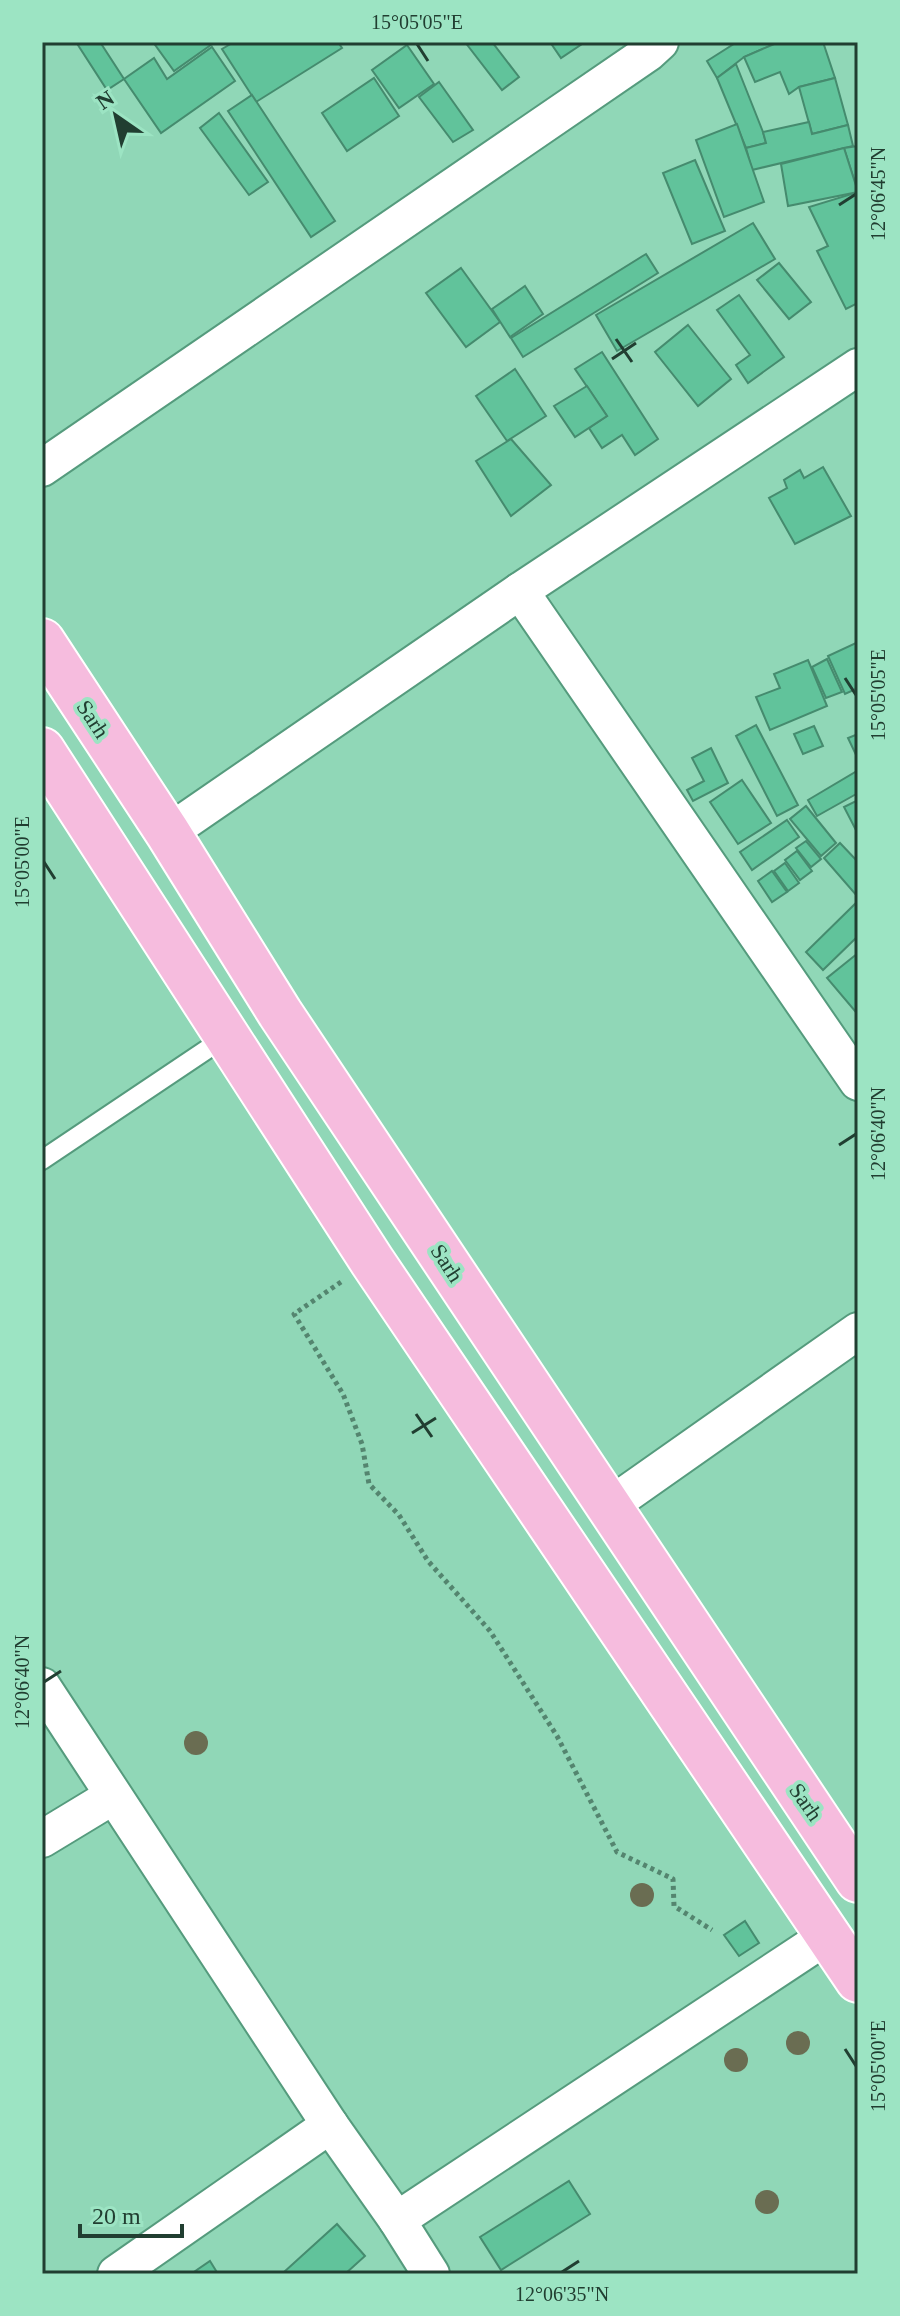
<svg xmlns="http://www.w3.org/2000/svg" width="900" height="2316" font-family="Georgia,serif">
	<rect width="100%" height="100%" fill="#90d7b7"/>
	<g fill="#61c39b" stroke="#458b6e" stroke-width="2">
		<polygon points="76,42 100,42 124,79 107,90"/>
		<polygon points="153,42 215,42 174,71"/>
		<polygon points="234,42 338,42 342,48 256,102 222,49"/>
		<polygon points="465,42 492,42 519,77 502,90"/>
		<polygon points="550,42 585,42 561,58"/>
		<polygon points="737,42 779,42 744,57 717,78 707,61"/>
		<polygon points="779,42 823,42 835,78 799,87 789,94 780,72 755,82 744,57"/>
		<polygon points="407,45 434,84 399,108 372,70"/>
		<polygon points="212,47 235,81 161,133 124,79 154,58 167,79"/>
		<polygon points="736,64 763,132 766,143 746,148 717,78"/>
		<polygon points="374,78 399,116 347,151 322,113"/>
		<polygon points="835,78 848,125 812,134 799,87"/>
		<polygon points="439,82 473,130 453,142 419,97"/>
		<polygon points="252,95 335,221 311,237 228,111"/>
		<polygon points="219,113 268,182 249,195 200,128"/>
		<polygon points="809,122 812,134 848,125 853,146 752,170 746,148 766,143 763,132"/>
		<polygon points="737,124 764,202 724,217 696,140"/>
		<polygon points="858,146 858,192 844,148"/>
		<polygon points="844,148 858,192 788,206 781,164"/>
		<polygon points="695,160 725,231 692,244 663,173"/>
		<polygon points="858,192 858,303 846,309 817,251 828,246 809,207"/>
		<polygon points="753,223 775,259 617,351 596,315"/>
		<polygon points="646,254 658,273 523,357 511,338"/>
		<polygon points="779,263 811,302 789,319 757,280"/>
		<polygon points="461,268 500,322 466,347 426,293"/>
		<polygon points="525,286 543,314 510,337 492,309"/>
		<polygon points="739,295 784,357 748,383 736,365 750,355 717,310"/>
		<polygon points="688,325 731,379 698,406 655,352"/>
		<polygon points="602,352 658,439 635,455 622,435 602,448 589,428 607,416 575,369"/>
		<polygon points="515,369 546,416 507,441 476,396"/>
		<polygon points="587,386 607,416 575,437 554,406"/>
		<polygon points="511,439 551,485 511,516 476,461"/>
		<polygon points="823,467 851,516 795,544 769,498 787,488 784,480 800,470 804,478"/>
		<polygon points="858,642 858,688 845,694 828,656"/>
		<polygon points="827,659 842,692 826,698 812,667"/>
		<polygon points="808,660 827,706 770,730 756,697 780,688 774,674"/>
		<polygon points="756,725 798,805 777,816 736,736"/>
		<polygon points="814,726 823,746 803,754 794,734"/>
		<polygon points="858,734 858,759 848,738"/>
		<polygon points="711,748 728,783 693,801 687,790 704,781 692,758"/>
		<polygon points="857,771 858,793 817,816 808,800"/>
		<polygon points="742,780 771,823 738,844 710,802"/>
		<polygon points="858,800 858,834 844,807"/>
		<polygon points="806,806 836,843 821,856 790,819"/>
		<polygon points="787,820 799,837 752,870 740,852"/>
		<polygon points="806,841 821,859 811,867 796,848"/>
		<polygon points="840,843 858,862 857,896 824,858"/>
		<polygon points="797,851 812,871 800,880 785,860"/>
		<polygon points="785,863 799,883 788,891 774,871"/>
		<polygon points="772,871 787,892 772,902 758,881"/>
		<polygon points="858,901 858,936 823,970 806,952"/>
		<polygon points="858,953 858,1008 855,1011 827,978"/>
		<polygon points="745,1921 759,1943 739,1956 724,1935"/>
		<polygon points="569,2181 590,2214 501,2270 480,2237"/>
		<polygon points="337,2224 365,2256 345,2274 286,2274 284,2272"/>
		<polygon points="210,2261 218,2274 191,2274"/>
	</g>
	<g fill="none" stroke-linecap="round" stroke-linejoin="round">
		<g stroke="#559b7d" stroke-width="22">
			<polyline id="service" points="42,1160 227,1036"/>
		</g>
		<g stroke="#559b7d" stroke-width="40">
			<g id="minor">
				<polyline points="42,468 648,53 660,42"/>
				<polyline points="520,591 858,1082"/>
				<polyline points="168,833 520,591 858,367"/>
				<polyline points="608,1507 858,1331"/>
				<polyline points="42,1686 330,2125 397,2220"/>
				<polyline points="42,1839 113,1796"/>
				<polyline points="116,2274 330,2125"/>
				<polyline points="431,2274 397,2220 827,1936"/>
			</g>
		</g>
		<g stroke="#fff" stroke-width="48">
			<g id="trunk">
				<polyline points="42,641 168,833 280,1013 858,1880"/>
				<polyline points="42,750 372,1261 858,1980"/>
			</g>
		</g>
		<polyline stroke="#54856f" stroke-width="5" stroke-dasharray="4 4" stroke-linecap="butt" points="341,1282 294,1314 343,1394 362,1444 369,1484 399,1515 428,1561 490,1631 557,1736 617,1852 673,1879 674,1906 712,1930"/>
		<use href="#service" stroke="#fff" stroke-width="18"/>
		<use href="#minor" stroke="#fff" stroke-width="36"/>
		<use href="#trunk" stroke="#f6bcde" stroke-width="44"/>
	</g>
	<g fill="#6a6d52">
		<circle cx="196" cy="1743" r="12"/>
		<circle cx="642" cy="1895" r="12"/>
		<circle cx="798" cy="2043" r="12"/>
		<circle cx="736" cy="2060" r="12"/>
		<circle cx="767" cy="2202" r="12"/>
	</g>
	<path fill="none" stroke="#213e31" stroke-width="3" d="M417,44L428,61M839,205L856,194M616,339L632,362M612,359L636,343M845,678L856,695M44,862L55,879M839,1145L856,1134M416,1414L432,1437M412,1433L436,1418M44,1682L61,1671M845,2049L856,2066M562,2272L579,2261"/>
	<g text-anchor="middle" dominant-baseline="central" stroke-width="8" stroke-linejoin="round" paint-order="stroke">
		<g font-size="22" fill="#213e31" stroke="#9ce4c3">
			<text transform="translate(93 719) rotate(57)">Sarh</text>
			<text transform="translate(447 1263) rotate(57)">Sarh</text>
			<text transform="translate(806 1802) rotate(55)">Sarh</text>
		</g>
	</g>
	<rect width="900" height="2316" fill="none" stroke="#9ce4c3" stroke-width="88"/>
	<g transform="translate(116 116) rotate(326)" stroke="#9ce4c3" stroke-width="6" paint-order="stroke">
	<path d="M0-6L14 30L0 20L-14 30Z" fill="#213e31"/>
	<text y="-12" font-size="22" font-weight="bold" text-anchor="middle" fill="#213e31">N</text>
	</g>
	<path d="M80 2224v12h102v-12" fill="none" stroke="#213e31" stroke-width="4"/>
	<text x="92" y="2224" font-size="24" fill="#213e31" stroke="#9ce4c3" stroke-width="6" paint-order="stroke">20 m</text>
	<rect x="44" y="44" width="812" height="2228" fill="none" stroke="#213e31" stroke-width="3"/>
	<g font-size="20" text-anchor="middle" fill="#213e31">
		<text x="417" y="29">15°05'05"E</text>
		<text transform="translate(878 194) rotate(-90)" y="7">12°06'45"N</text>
		<text transform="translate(878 695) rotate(-90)" y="7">15°05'05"E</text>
		<text transform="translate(22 862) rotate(-90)" y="7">15°05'00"E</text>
		<text transform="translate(878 1134) rotate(-90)" y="7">12°06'40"N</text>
		<text transform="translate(22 1682) rotate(-90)" y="7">12°06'40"N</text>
		<text transform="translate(878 2066) rotate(-90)" y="7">15°05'00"E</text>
		<text x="562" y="2301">12°06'35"N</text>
	</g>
</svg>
